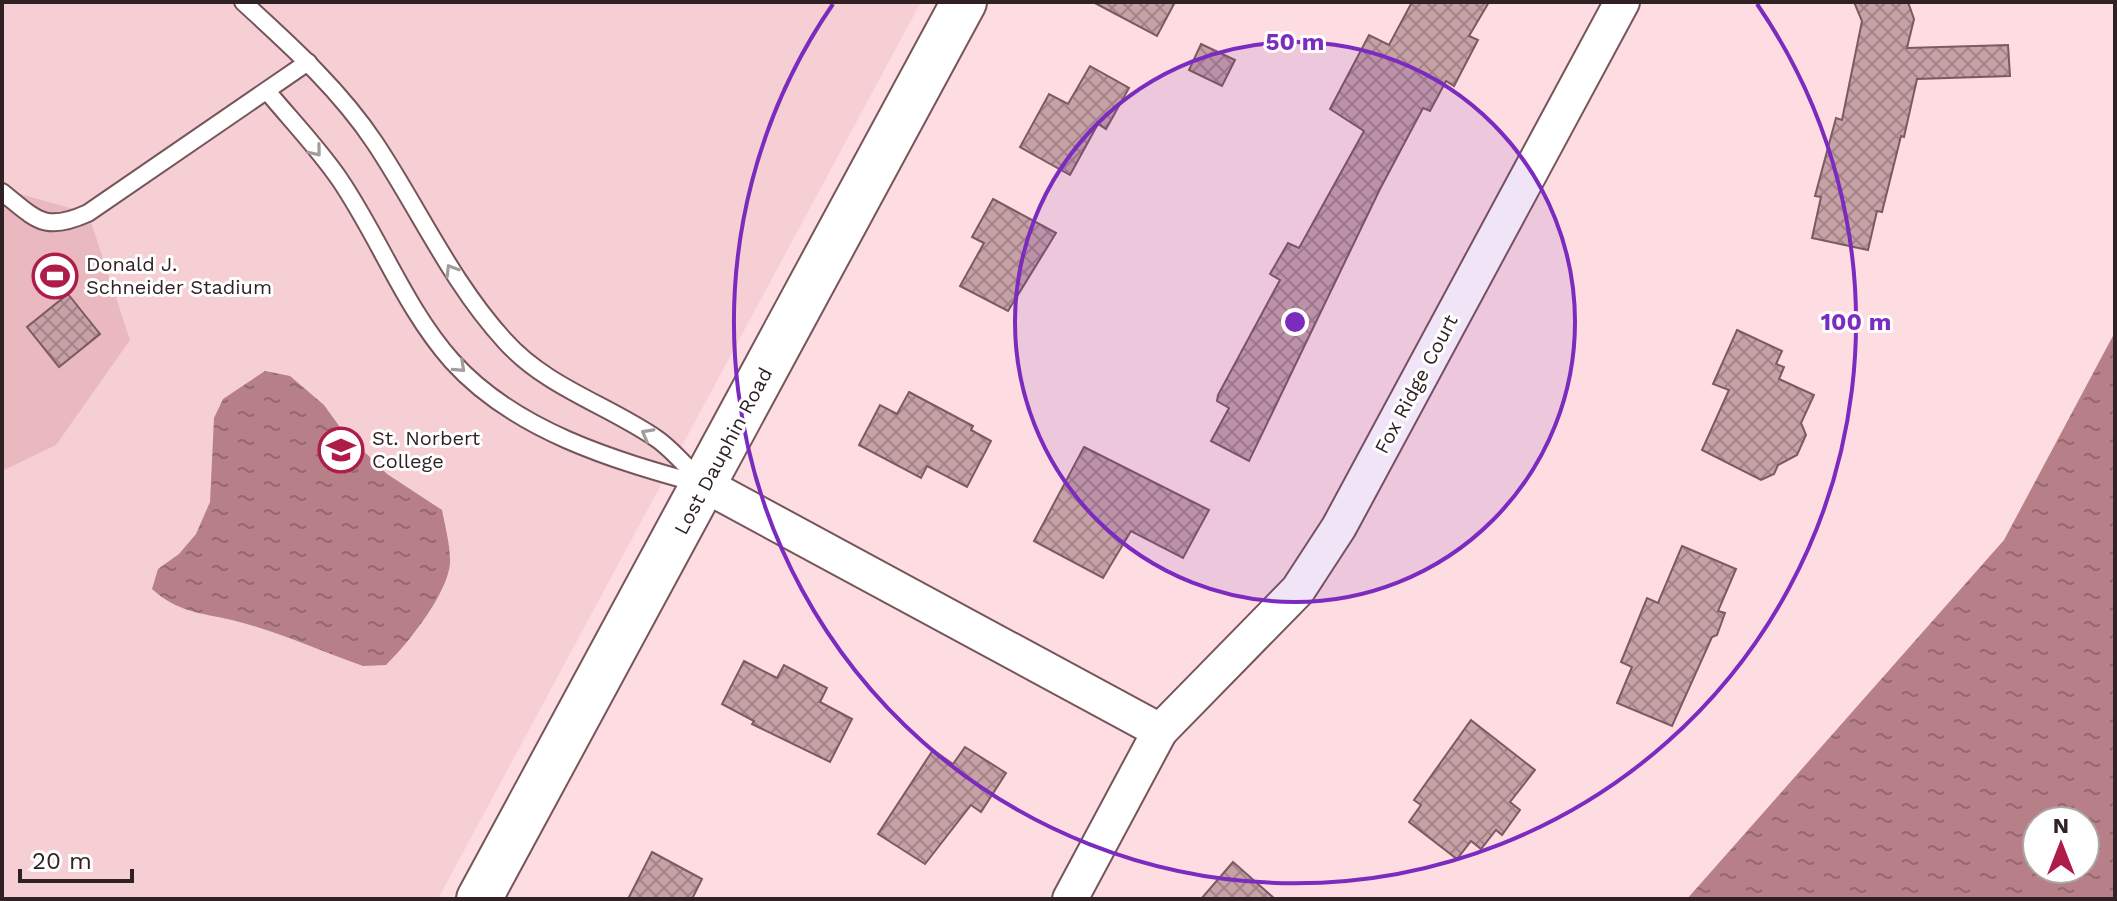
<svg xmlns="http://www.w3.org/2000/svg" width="2117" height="901" font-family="'Work Sans',sans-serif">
	<defs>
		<pattern id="water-ripples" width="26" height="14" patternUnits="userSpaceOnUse" patternTransform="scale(2)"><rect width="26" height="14" fill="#b77f87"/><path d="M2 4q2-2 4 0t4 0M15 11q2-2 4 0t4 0" fill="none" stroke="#95686e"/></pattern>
		<pattern id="building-cross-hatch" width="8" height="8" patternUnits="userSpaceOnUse" patternTransform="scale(2)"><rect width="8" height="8" fill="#c7a1a6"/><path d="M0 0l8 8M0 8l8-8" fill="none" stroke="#a28387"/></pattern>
	</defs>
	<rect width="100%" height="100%" fill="#fddde1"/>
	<polygon fill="#f5cfd4" points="2,2 921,2 438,899 2,899"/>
	<polygon fill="#e9b9bf" points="2,189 88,213 130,340 56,445 2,471"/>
	<g fill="url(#water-ripples)" fill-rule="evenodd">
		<path d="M2115,332V899H1687L2004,540ZM2037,821H2085V869H2037Z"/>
		<path d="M265,371L290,376L324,405L342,430L387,474L442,510C445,526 450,544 450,560C451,590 407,645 386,665L363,666C320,651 277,631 232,620C201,613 177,612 152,589L158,569L179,554L196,534L210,502L214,418L223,399Z"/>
	</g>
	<g fill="url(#building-cross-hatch)" stroke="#7c5a5f" stroke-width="2">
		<polygon points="1093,2 1175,2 1157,36"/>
		<polygon points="1412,2 1489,2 1469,36 1478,40 1454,86 1446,81 1430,111 1423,108 1380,189 1249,461 1211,441 1229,408 1217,401 1218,395 1280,280 1270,274 1288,243 1299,248 1364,131 1330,109 1369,35 1389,45"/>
		<polygon points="1854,2 1908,2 1914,19 1907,48 2008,45 2010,76 1917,79 1904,137 1901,136 1882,212 1877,211 1868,250 1812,238 1821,197 1815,196 1836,118 1842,120 1862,21"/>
		<polygon points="1201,44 1235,60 1222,86 1189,70"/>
		<polygon points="1090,66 1129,88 1106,129 1098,124 1070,175 1020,147 1049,94 1068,104"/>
		<polygon points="993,199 1056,233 1008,311 960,286 984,243 972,237"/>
		<polygon points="68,294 100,334 59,367 27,327"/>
		<polygon points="1737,330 1782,351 1776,364 1784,367 1779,379 1814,395 1801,423 1806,435 1797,455 1778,465 1774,474 1761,480 1702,450 1729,390 1713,384"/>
		<polygon points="909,392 973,426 971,430 991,441 967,487 927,466 921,478 859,445 880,405 897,414"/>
		<polygon points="1084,447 1209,510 1183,558 1131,531 1103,578 1034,541"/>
		<polygon points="1682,546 1736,569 1718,611 1725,613 1717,635 1712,637 1672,726 1617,703 1632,667 1621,662 1647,598 1658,603"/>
		<polygon points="744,661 777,678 784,665 827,688 820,702 852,719 830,762 752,724 754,721 722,704"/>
		<polygon points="1471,720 1535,770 1510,802 1520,810 1502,835 1496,830 1481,849 1471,841 1457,859 1409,822 1421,805 1414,800"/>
		<polygon points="965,747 1006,773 981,812 971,805 925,864 878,834 933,750 953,764"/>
		<polygon points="652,852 702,879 692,899 628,899"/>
		<polygon points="1233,862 1275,899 1201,899"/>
	</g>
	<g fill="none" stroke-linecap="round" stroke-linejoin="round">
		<g stroke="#76555a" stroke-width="20">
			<g id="lane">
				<path d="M243,2C291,46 339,89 375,143C419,209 451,282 505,341C546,387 608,405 657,439C673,450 687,468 701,481"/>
				<path d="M267,91C291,120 319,149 340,180C380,239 405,308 452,361C515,431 613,460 700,484"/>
				<path d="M2,192C36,219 44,233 88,213L308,62"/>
			</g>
		</g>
		<g stroke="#76555a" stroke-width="38">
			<g id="street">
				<polyline points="705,485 1160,731 1298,590 1339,527 1622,2"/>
				<polyline points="1070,899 1160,731"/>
			</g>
		</g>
		<g stroke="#76555a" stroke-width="48">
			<polyline id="secondary" points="479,899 964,2"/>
		</g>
		<use href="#lane" stroke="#fff" stroke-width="16"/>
		<use href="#street" stroke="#fff" stroke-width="34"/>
		<use href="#secondary" stroke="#fff" stroke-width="44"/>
	</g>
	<defs><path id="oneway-chevron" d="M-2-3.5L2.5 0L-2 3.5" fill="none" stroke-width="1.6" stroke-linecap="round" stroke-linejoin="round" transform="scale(2)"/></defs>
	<g stroke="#a29c9c">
		<use href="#oneway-chevron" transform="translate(316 151) rotate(51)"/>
		<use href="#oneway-chevron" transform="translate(451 270) rotate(-121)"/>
		<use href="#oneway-chevron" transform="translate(460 367) rotate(43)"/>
		<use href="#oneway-chevron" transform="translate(647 434) rotate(-151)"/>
	</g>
	<circle cx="1295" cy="322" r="280" fill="#7b2cbf" fill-opacity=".12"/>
	<g fill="none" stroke="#7b2cbf" stroke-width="4">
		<circle cx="1295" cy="322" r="280"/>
		<path d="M1757 4A561 561 0 1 1 833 4"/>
	</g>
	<defs>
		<g id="stadium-ring" transform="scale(2.3)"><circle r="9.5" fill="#fff" stroke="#ae1c4a" stroke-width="1.5"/><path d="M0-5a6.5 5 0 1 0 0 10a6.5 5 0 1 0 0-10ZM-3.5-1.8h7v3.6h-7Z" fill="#ae1c4a"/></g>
		<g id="university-ring" transform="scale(2.3)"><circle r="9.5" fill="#fff" stroke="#ae1c4a" stroke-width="1.5"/><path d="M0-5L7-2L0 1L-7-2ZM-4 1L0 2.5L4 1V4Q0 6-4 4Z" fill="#ae1c4a"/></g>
	</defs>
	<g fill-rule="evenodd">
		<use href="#stadium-ring" x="55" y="276"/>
		<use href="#university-ring" x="341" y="450"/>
	</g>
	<g text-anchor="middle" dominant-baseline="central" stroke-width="6" stroke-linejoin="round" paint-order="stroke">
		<g font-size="20" fill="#302224" stroke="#fff" text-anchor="start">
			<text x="86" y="264">Donald J.<tspan x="86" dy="23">Schneider Stadium</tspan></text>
			<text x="372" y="438">St. Norbert<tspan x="372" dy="23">College</tspan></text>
		</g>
		<g font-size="20" fill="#302224" stroke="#fff">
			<text transform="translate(1416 384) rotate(-62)">Fox Ridge Court</text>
			<text transform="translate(723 451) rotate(-62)">Lost Dauphin Road</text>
		</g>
	</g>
	<circle cx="1295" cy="322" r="12" fill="#7b2cbf" stroke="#fff" stroke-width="4"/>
	<g font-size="24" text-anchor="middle" font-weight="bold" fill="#7b2cbf" stroke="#fff" stroke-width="6" stroke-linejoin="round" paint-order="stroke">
		<text x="1295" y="50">50 m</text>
		<text x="1856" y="330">100 m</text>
	</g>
	<rect width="2117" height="901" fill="none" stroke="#302224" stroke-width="8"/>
	<g transform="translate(2061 845)"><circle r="38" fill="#ffffff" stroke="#aca7a7" stroke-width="2"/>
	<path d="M0-6L14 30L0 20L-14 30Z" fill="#ae1c4a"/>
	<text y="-12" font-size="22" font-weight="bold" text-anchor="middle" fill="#302224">N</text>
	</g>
	<path d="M20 869v12h112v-12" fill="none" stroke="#302224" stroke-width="4"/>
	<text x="32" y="869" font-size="24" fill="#302224" stroke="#ffffff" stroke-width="6" paint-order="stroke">20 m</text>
</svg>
